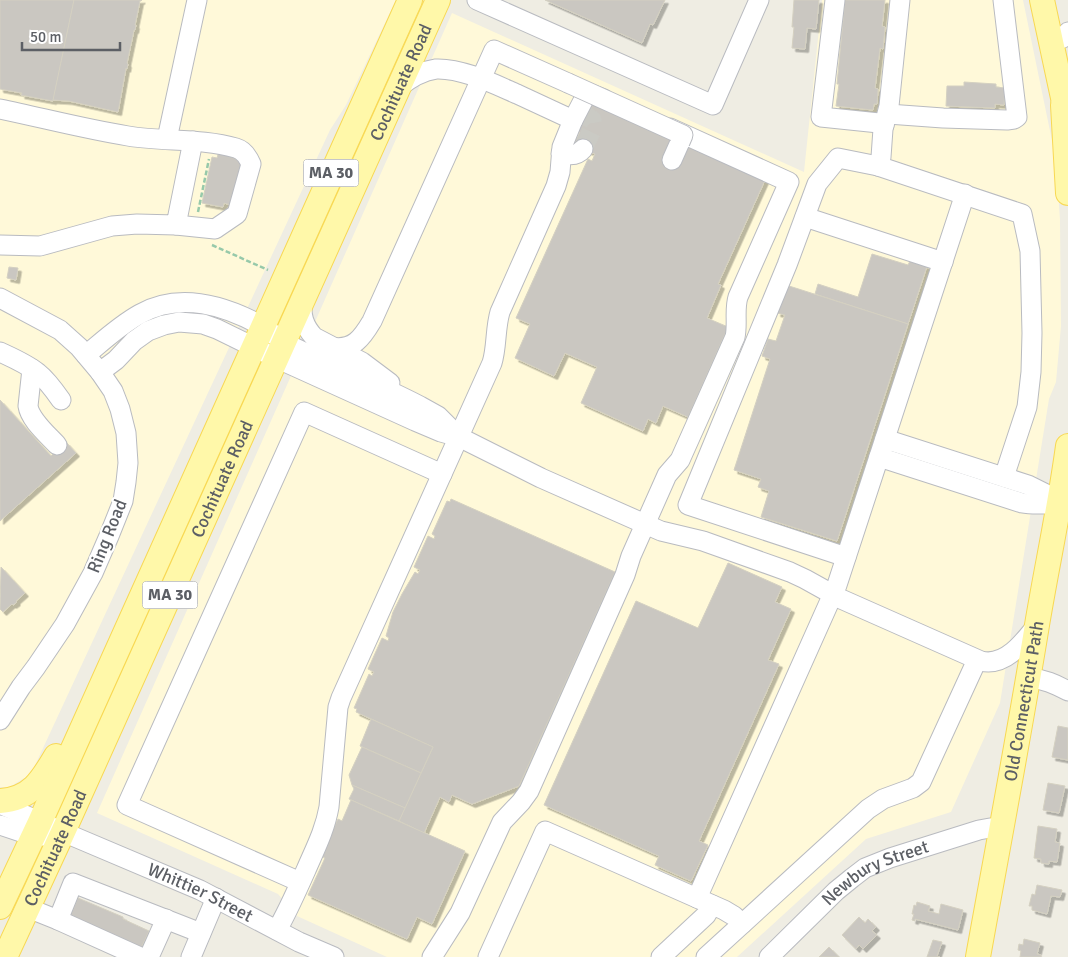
<svg xmlns="http://www.w3.org/2000/svg" width="1068" height="957" font-family="Signika,sans-serif">
	<defs>
		<filter id="shadow"><feDropShadow dx="3.5" dy="3.5" stdDeviation="0" flood-color="#0004"/></filter>
	</defs>
	<rect width="100%" height="100%" fill="#efede3"/>
	<g fill="#fff9d9">
		<polygon points="0,0 396,0 346,105 330,130 31,774 8,788 0,787"/>
		<polygon points="822,0 1023,0 1056,160 1060,220 1061,326 1056,382 1049,399 1000,703 951,812 866,839 737,957 387,957 297,916 278,894 97,813 452,13 804,172"/>
	</g>
	<g fill="#cac7c1" stroke="#d4d0c1" filter="url(#shadow)">
		<polygon points="0,0 74,0 53,101 21,95 22,93 0,89"/>
		<polygon points="74,0 142,0 140,1 135,25 136,25 135,30 134,30 127,63 128,64 127,69 126,68 118,112 69,101 53,100"/>
		<polygon points="545,0 665,0 653,25 650,24 642,43"/>
		<polygon points="794,0 819,0 816,29 807,28 805,49 792,48 794,27 792,27"/>
		<polygon points="845,0 885,0 882,26 885,27 883,49 880,48 875,88 878,89 877,104 874,104 873,110 836,106 839,84 837,84"/>
		<polygon points="964,82 996,84 996,87 1005,88 1004,105 995,104 995,108 946,106 947,86 964,86"/>
		<polygon points="590,103 765,180 718,284 721,285 707,318 728,327 688,417 663,406 656,423 648,419 643,431 581,403 597,367 565,353 554,376 515,358 530,324 516,318 588,159 592,161 595,154 574,145 580,132 578,131"/>
		<polygon points="219,151 240,156 238,162 243,163 234,206 224,203 223,207 202,203 212,157 217,158"/>
		<polygon points="872,254 908,265 910,261 927,266 908,324 815,294 818,284 858,297"/>
		<polygon points="9,267 18,268 16,280 7,278"/>
		<polygon points="786,285 908,324 837,541 761,517 769,491 758,487 761,479 734,470 770,359 762,356 768,339 776,341 785,315 777,313"/>
		<polygon points="0,400 51,456 66,442 76,453 0,521"/>
		<polygon points="451,499 615,572 519,786 472,804 452,795 449,802 440,797 424,833 399,821 433,747 356,712 357,709 354,708 369,674 372,676 374,672 368,669 382,638 388,641 389,638 386,636 388,629 393,612 402,594 415,572 418,574 420,570 414,567 428,536 434,539 435,536 432,534 447,501 450,502"/>
		<polygon points="728,563 782,587 775,602 791,609 768,660 779,664 699,841 708,845 691,881 655,865 659,856 544,805 636,601 698,628"/>
		<polygon points="1,567 25,593 16,601 17,602 13,605 12,604 3,612 0,609"/>
		<polygon points="371,719 433,747 421,773 360,746"/>
		<polygon points="1058,726 1068,728 1068,760 1052,757"/>
		<polygon points="362,747 421,773 405,808 352,785 349,775"/>
		<polygon points="1048,783 1065,786 1059,813 1043,810"/>
		<polygon points="352,785 405,808 399,821 349,799 354,789"/>
		<polygon points="351,800 465,851 432,924 417,917 407,939 308,895 325,858 321,856 338,819 342,821"/>
		<polygon points="1038,826 1057,829 1055,842 1060,843 1057,862 1049,861 1049,864 1041,863 1041,859 1034,858"/>
		<polygon points="1037,885 1062,890 1060,897 1051,896 1047,914 1032,910 1032,906 1029,906 1032,894 1035,895"/>
		<polygon points="78,898 123,917 123,919 149,931 141,948 68,922"/>
		<polygon points="917,902 930,906 928,911 939,914 941,904 963,910 958,930 915,919 915,921 912,920 914,914 912,914 914,905 916,906"/>
		<polygon points="859,917 865,923 868,919 876,927 872,931 877,935 863,949 859,945 856,949 842,935"/>
		<polygon points="1024,939 1040,943 1037,954 1041,955 1041,957 1020,957 1021,951 1018,950 1019,944 1023,945"/>
		<polygon points="933,940 942,942 937,956 940,957 927,957"/>
		<polygon points="829,947 839,957 819,957"/>
	</g>
	<g fill="none" stroke-linecap="round" stroke-linejoin="round">
		<polyline stroke="#cacac4" stroke-width="19" stroke-dasharray="19 9" stroke-linecap="butt" points="583,149 592,130 593,126 592,120 585,115"/>
		<g stroke="#b9bbc0" stroke-width="21">
			<g id="minor">
				<polyline points="477,0 713,105 759,0"/>
				<polyline points="835,0 821,117 879,123 884,125"/>
				<polyline points="1052,42 1063,38 1068,32"/>
				<path d="M399,87C410,78 422,71 436,69C462,68 494,84 517,94C536,103 554,111 573,120L586,95L591,94L604,99"/>
				<path d="M0,109C43,118 85,129 128,136C164,142 201,138 236,148C243,150 248,157 251,164L237,214L215,229L176,225"/>
				<polyline points="888,114 943,118 1007,120 1014,119 1017,117 1003,0"/>
				<polyline points="167,139 197,0"/>
				<path d="M561,153C570,156 577,156 583,149"/>
				<polyline points="672,160 680,142"/>
				<polyline points="878,166 881,157 883,129 889,106 900,0"/>
				<polyline points="805,217 943,262"/>
				<polyline points="0,245 40,246 112,226 137,224 176,225 193,141"/>
				<polyline points="0,298 60,330 79,347 100,372 113,391 120,409 126,433 128,463 126,482 123,501 109,536 93,573 65,624 36,667 21,687 0,720"/>
				<path d="M303,300C300,315 304,326 314,337L362,362L390,383"/>
				<path d="M331,347C353,351 362,338 372,321L494,50L568,83"/>
				<path d="M0,352C13,358 27,364 38,373C47,380 54,390 61,400"/>
				<path d="M86,355C103,341 120,325 140,314C181,291 226,306 264,327C271,331 277,339 285,343C329,365 376,383 420,406L438,416L455,433"/>
				<path d="M32,369L28,406C30,420 48,435 57,445"/>
				<path d="M100,372L116,360L134,341L148,331L164,325L179,322L203,324L217,329L276,358L415,421L441,432L459,437L541,478L645,524L661,531L703,541L790,572L805,579L841,599L981,661C1005,667 1024,642 1037,625"/>
				<polyline points="885,439 1028,485 1044,493 1059,503"/>
				<path d="M879,457L1022,503C1038,506 1052,502 1068,505"/>
				<polyline points="846,557 688,505 787,265 817,184 838,158 878,166 1022,214 1030,251 1032,333 1031,372 1027,407 1004,477"/>
				<path d="M1029,678C1044,679 1055,684 1068,691"/>
				<path id="s1" d="M0,804L63,832L200,890L299,942L334,957"/>
				<polyline points="0,825 33,836 47,836"/>
				<polyline points="300,882 127,805 304,412 442,474"/>
				<polyline points="697,898 837,585 965,194"/>
				<polyline points="28,908 58,920 73,883 201,933"/>
				<polyline points="58,920 140,957"/>
				<path d="M277,930C288,911 297,890 306,870C315,849 325,830 329,807L338,707L341,698L492,363C497,347 495,329 500,312L556,186L560,172L562,147L573,120"/>
				<polyline points="149,957 166,919"/>
				<polyline points="191,957 216,898"/>
				<path d="M432,957L460,913L502,822L521,802L529,791L625,575L631,556L667,475L680,460L735,337C738,324 734,310 738,297L789,182L670,128"/>
				<polyline points="488,957 545,831 724,910 734,916 742,924"/>
				<polyline points="661,957 706,915 712,905"/>
				<polyline points="706,957 868,809 883,799 913,788 921,782 977,660"/>
				<path id="s2" d="M769,957L836,891L852,878L865,868L890,858L979,830L990,828H1002"/>
			</g>
		</g>
		<g stroke="#f8d853" stroke-width="26">
			<g id="major">
				<polyline points="1042,0 1068,121"/>
				<polyline points="1063,105 1068,193"/>
				<path d="M0,801C31,799 42,780 56,756"/>
				<polyline points="0,907 40,822 410,0"/>
				<path id="s3" d="M5,957L63,832L438,0"/>
				<path id="s4" d="M978,957C998,846 1019,736 1037,625C1047,565 1060,506 1068,446"/>
			</g>
		</g>
		<g stroke="#97c9aa" stroke-width="2.5" stroke-dasharray="5 2.5" stroke-linecap="butt">
			<polyline points="198,212 209,159"/>
			<polyline points="212,245 268,270"/>
		</g>
		<use href="#minor" stroke="#fff" stroke-width="19"/>
		<use href="#major" stroke="#fff8a9" stroke-width="24"/>
		<g stroke="#b9bbc0" stroke-width="21" stroke-linecap="butt">
			<polyline id="minor-bridge" points="568,83 683,135 680,142"/>
		</g>
		<use href="#minor-bridge" stroke="#fff" stroke-width="19"/>
	</g>
	<g text-anchor="middle" dominant-baseline="central" stroke-width="4.5" stroke-linejoin="round" paint-order="stroke">
		<g fill="#fff" stroke="#8d8f93" stroke-width="1">
			<rect x="303.5" y="159.5" width="55" height="27" rx="4"/>
			<rect x="142.5" y="581.5" width="55" height="27" rx="4"/>
		</g>
		<g font-size="16" font-weight="bold" fill="#5c5f65">
			<text x="331" y="173">MA 30</text>
			<text x="170" y="595">MA 30</text>
		</g>
		<g font-size="18" fill="#5c5f65" stroke="#fff">
			<text stroke="none"><textPath href="#s3" startOffset="960">Cochituate Road</textPath></text>
			<text stroke="none"><textPath href="#s3" startOffset="525">Cochituate Road</textPath></text>
			<text transform="translate(107 536) rotate(-68)">Ring Road</text>
			<text stroke="none"><textPath href="#s4" startOffset="260">Old Connecticut Path</textPath></text>
			<text stroke="none"><textPath href="#s3" startOffset="120">Cochituate Road</textPath></text>
			<text stroke="none"><textPath href="#s2" startOffset="138">Newbury Street</textPath></text>
			<text stroke="none"><textPath href="#s1" startOffset="219">Whittier Street</textPath></text>
		</g>
	</g>
	<path d="M22 42v8h98v-8" fill="none" stroke="#5c5f65" stroke-width="2.5"/>
	<text x="30" y="42" font-size="15" fill="#5c5f65" stroke="#ffffff" stroke-width="4" paint-order="stroke">50 m</text>
</svg>
